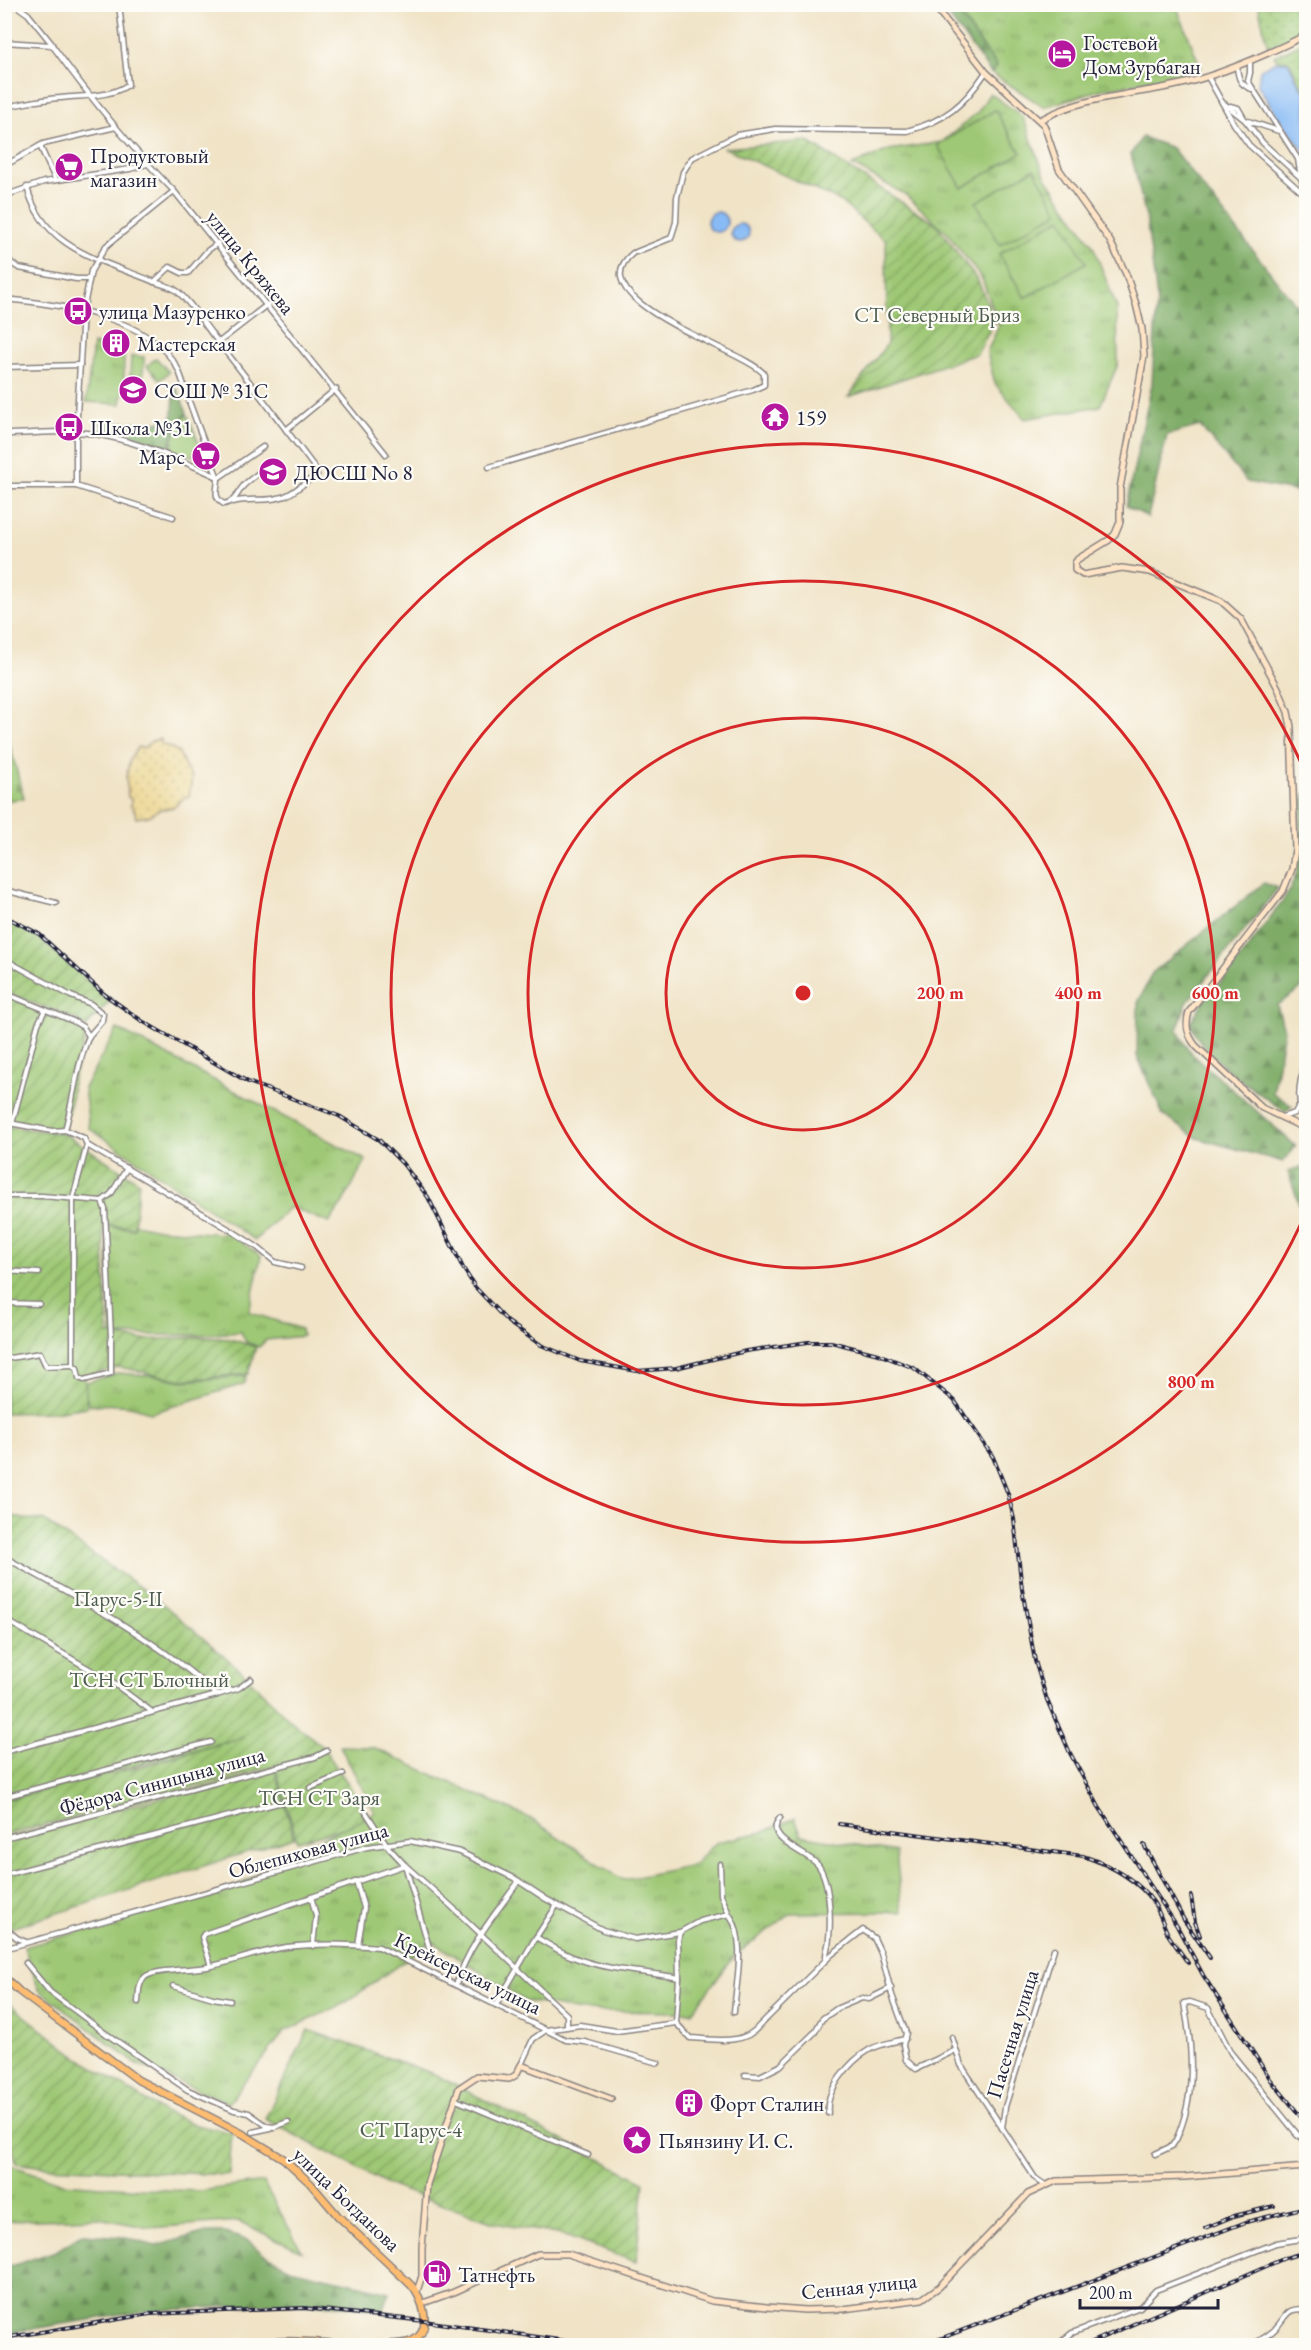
<svg xmlns="http://www.w3.org/2000/svg" width="1311" height="2350" font-family="'EB Garamond',serif">
	<defs>
		<pattern id="grass-tufts" width="24" height="20" patternUnits="userSpaceOnUse" patternTransform="scale(1.5)"><rect width="24" height="20" fill="#9ec874"/><path d="M3 7l-1-3M5 7V3M7 7l1-3M15 17l-1-3M17 17v-4M19 17l1-3" fill="none" stroke="#80a260"/></pattern>
		<pattern id="forest-firs" width="22" height="20" patternUnits="userSpaceOnUse" patternTransform="scale(1.5)"><rect width="22" height="20" fill="#7eac66"/><path d="M5 1l3.5 6h-7zM16 11l3.5 6h-7z" fill="#678c55"/></pattern>
		<pattern id="sand-dots" width="8" height="8" patternUnits="userSpaceOnUse" patternTransform="scale(1.5)"><rect width="8" height="8" fill="#eeda9e"/><path d="M2 2h.1M6 6h.1" fill="none" stroke="#ccbb89" stroke-width="1.8" stroke-linecap="round"/></pattern>
		<pattern id="cemetery-stones" width="16" height="16" patternUnits="userSpaceOnUse" patternTransform="scale(1.5)"><rect width="16" height="16" fill="#9ec874"/><path d="M2 7V4a2 2 0 0 1 4 0v3zM10 15v-3a2 2 0 0 1 4 0v3z" fill="#80a260"/></pattern>
		<pattern id="park-dots" width="8" height="8" patternUnits="userSpaceOnUse" patternTransform="scale(1.5)"><rect width="8" height="8" fill="#9ec874"/><path d="M2 2h.1M6 6h.1" fill="none" stroke="#80a260" stroke-width="1.8" stroke-linecap="round"/></pattern>
		<pattern id="garden-furrows" width="10" height="10" patternUnits="userSpaceOnUse" patternTransform="scale(1.5)"><rect width="10" height="10" fill="#9ec874"/><path d="M-1 1l2-2M0 10L10 0M9 11l2-2" fill="none" stroke="#80a260"/></pattern>
	</defs>
	<rect width="100%" height="100%" fill="#fdfcf7"/>
	<filter id="ink" filterUnits="userSpaceOnUse"><feTurbulence type="fractalNoise" baseFrequency=".0167" numOctaves="2"/><feDisplacementMap in="SourceGraphic" scale="12" xChannelSelector="R" yChannelSelector="G"/><feConvolveMatrix kernelMatrix="1 2 1 2 8 2 1 2 1" color-interpolation-filters="sRGB"/></filter>
	<filter id="wash" filterUnits="userSpaceOnUse"><feTurbulence type="fractalNoise" baseFrequency=".008" numOctaves="4" result="noise"/><feDisplacementMap in="SourceGraphic" scale="24" xChannelSelector="R" yChannelSelector="G"/><feGaussianBlur stdDeviation="1.35" result="paint"/><feColorMatrix in="noise" values="0 0 0 0 0 0 0 0 0 0 0 0 0 0 0 0 0 1.4 0 .05"/><feComposite in="paint" operator="in"/></filter>
	<g filter="url(#wash)">
		<rect width="100%" height="100%" fill="#f0e3c6"/>
		<g fill="url(#grass-tufts)" stroke="#607558" stroke-width="1.5">
			<polygon points="952,5 1176,5 1201,68 1183,76 1103,89 1044,107 991,73 997,66"/>
			<polygon points="990,93 1023,117 1045,176 1093,246 1117,308 1118,364 1100,406 1025,419 995,384 987,352 999,325 982,279 947,233 906,195 852,165 889,150 942,142 978,112"/>
			<polygon points="93,344 124,356 124,381 121,404 86,402"/>
			<polygon points="187,414 200,446 200,458 170,450 177,426"/>
			<polygon points="117,1029 366,1160 342,1204 329,1223 290,1207 255,1240 89,1128 84,1088"/>
			<polygon points="135,1224 159,1229 222,1234 225,1231 261,1256 249,1312 301,1329 302,1336 266,1340 259,1347 246,1342 241,1332 197,1335 112,1335 107,1226 134,1229"/>
			<path d="M118,1373L158,1376L182,1381L246,1376L244,1384L151,1413C130,1403 112,1404 90,1405L79,1382H87Z"/>
			<polygon points="340,1746 372,1747 531,1819 623,1880 693,1865 717,1842 763,1832 795,1818 801,1835 896,1852 902,1912 791,1913 733,1957 692,2012 581,2011 525,2001 432,1941 345,2003 285,2031 228,2103 135,2063 39,1990 24,1947 136,1916 224,1894 296,1851 375,1812"/>
			<polygon points="4,2163 63,2183 140,2189 200,2191 263,2182 302,2251 238,2221 150,2228 99,2218 5,2221"/>
		</g>
		<g fill="url(#forest-firs)" stroke="#506750" stroke-width="1.5">
			<polygon points="940,5 952,5 958,12 997,66 991,73"/>
			<polygon points="1142,137 1172,148 1284,290 1306,316 1306,493 1247,482 1200,426 1167,435 1148,517 1126,506 1152,384 1157,299 1146,217 1131,154"/>
			<polygon points="174,389 177,389 187,413 176,426 169,447 95,425 98,422 169,422 173,414"/>
			<path d="M1306,791V985L1277,1005L1284,1030L1273,1093L1292,1106L1285,1112C1255,1089 1203,1059 1190,1023L1203,1002L1231,971L1289,892L1297,872L1302,801Z"/>
			<polygon points="1264,883 1278,888 1187,1002 1177,1030 1190,1052 1296,1146 1283,1162 1197,1138 1163,1115 1137,1056 1138,1003 1152,973"/>
			<polygon points="1306,1166 1306,1225 1288,1171"/>
			<polygon points="203,2233 226,2233 249,2241 263,2254 294,2270 390,2292 383,2311 340,2305 275,2304 147,2311 5,2333 5,2268 56,2251 83,2234 122,2237 156,2246"/>
		</g>
		<path fill="url(#sand-dots)" stroke="#887e6c" stroke-width="1.5" d="M161,739V744C190,753 176,760 192,777L189,797L182,799L174,807L158,810L149,816L136,818L135,811L131,806V799L128,797L126,777L130,759L138,747L143,748L152,741Z"/>
		<polygon fill="url(#cemetery-stones)" stroke="#607558" stroke-width="1.5" points="4,723 24,798 5,801 4,801"/>
		<g fill="url(#park-dots)" stroke="#607558" stroke-width="1.5">
			<polygon points="1258,5 1306,5 1306,31 1268,47"/>
			<polygon points="1306,41 1306,91 1300,84 1289,61 1277,60 1274,56"/>
		</g>
		<g fill="url(#garden-furrows)" stroke="#607558" stroke-width="1.5">
			<polygon points="807,141 937,225 978,281 995,321 977,354 848,397 887,344 886,241 840,201 725,148"/>
			<polygon points="4,921 33,934 55,951 110,1001 86,1027 75,1019 5,992"/>
			<polygon points="4,995 66,1019 82,1028 86,1036 73,1079 71,1101 64,1128 59,1131 5,1121"/>
			<polygon points="4,1126 65,1134 139,1182 134,1227 103,1225 108,1334 141,1340 200,1337 231,1339 256,1347 248,1374 182,1380 119,1367 85,1376 87,1407 53,1412 5,1413"/>
			<polygon points="4,1513 23,1519 43,1520 157,1599 237,1667 290,1720 322,1746 351,1788 365,1815 363,1820 347,1827 297,1841 275,1766 5,1835 5,1800 146,1765 244,1737 5,1799"/>
			<polygon points="275,1769 294,1837 5,1930 5,1838"/>
			<polygon points="5,2000 74,2055 164,2112 196,2125 232,2133 229,2175 45,2167 16,2163 13,2149 5,2132"/>
			<polygon points="308,2030 434,2074 644,2182 636,2262 562,2235 494,2223 391,2186 265,2119"/>
		</g>
		<g fill="#9ec874" stroke="#607558" stroke-width="1.5">
			<polygon points="995,110 1021,153 962,188 937,145"/>
			<polygon points="1034,169 1058,212 1000,245 976,202"/>
			<polygon points="1061,218 1086,263 1025,298 999,254"/>
			<polygon points="131,356 144,357 143,376 130,376"/>
			<polygon points="156,358 169,372 160,380 147,366"/>
		</g>
		<g fill="#88bbf5" stroke="#556e98" stroke-width="1.5">
			<polygon points="1274,62 1288,62 1299,84 1306,93 1306,153 1278,117 1258,85 1260,70"/>
			<circle cx="717" cy="222" r="10"/>
			<circle cx="740" cy="233" r="9"/>
		</g>
	</g>
	<g filter="url(#ink)">
		<g fill="none" stroke-linecap="round" stroke-linejoin="round">
			<g stroke="#898280" stroke-width="7">
				<g id="street">
					<polyline points="14,4 28,14 52,44"/>
					<path d="M4,42L52,45C89,96 129,146 174,191L386,454"/>
					<polyline points="1250,61 1250,73 1248,81 1298,159 1301,178 1306,193"/>
					<path d="M1237,67C1238,78 1240,85 1252,89"/>
					<polyline points="1208,77 1234,124 1249,145 1306,196"/>
					<polyline points="1222,102 1245,120 1263,143 1300,177"/>
					<polyline points="1230,106 1238,108 1245,120 1279,131"/>
					<path d="M4,107C23,104 42,99 60,98C84,95 108,98 128,85L119,4"/>
					<polyline points="40,146 55,179"/>
					<polyline points="4,166 43,144 116,127"/>
					<path d="M27,187C43,249 101,260 152,281C159,284 167,285 174,289C187,297 202,321 212,334C247,378 281,423 315,468L317,475C306,481 294,493 285,496C267,503 250,497 233,502"/>
					<polyline points="4,196 44,182 130,169 147,164"/>
					<polyline points="4,248 11,263 19,268 76,279 88,279"/>
					<path d="M636,252L671,238L676,222L677,197L683,172L692,158L737,135L775,129L907,131C945,121 964,105 986,72"/>
					<polyline points="154,282 170,267 182,273 188,273 207,251 218,243"/>
					<path d="M4,299C59,304 150,316 178,369C183,380 186,393 190,404C199,429 208,453 218,478"/>
					<polyline points="219,342 268,304"/>
					<polyline points="4,367 80,365"/>
					<polyline points="286,430 336,389"/>
					<path d="M4,434C36,434 69,429 101,435C141,443 181,460 218,477"/>
					<path d="M489,467L753,390L764,385V374C746,350 574,301 633,253"/>
					<path d="M218,478C218,489 212,497 224,504C237,501 236,494 244,485C252,477 262,471 271,464"/>
					<polyline points="218,478 263,447"/>
					<polyline points="4,486 76,486 173,517"/>
					<polyline points="76,486 76,433 83,311 91,271 106,246 174,191"/>
					<polyline points="4,890 56,903"/>
					<polyline points="4,959 71,996 91,1004 103,1014 102,1021 89,1036"/>
					<path d="M4,993L73,1021L83,1027L89,1036C76,1066 74,1098 65,1130"/>
					<path d="M1306,1063C1298,1083 1296,1103 1306,1122"/>
					<polyline points="1282,1117 1295,1113 1298,1107"/>
					<polyline points="4,1122 52,1131 65,1130 84,1138 87,1145 232,1231 257,1247 275,1262 301,1268"/>
					<polyline points="12,1124 38,1024 45,1010"/>
					<polyline points="87,1145 73,1198 73,1365 77,1368 79,1378 84,1380 111,1373 111,1337 105,1209 102,1201"/>
					<polyline points="4,1196 42,1196 102,1201 111,1194 127,1168"/>
					<polyline points="4,1271 39,1273"/>
					<polyline points="4,1303 39,1304"/>
					<polyline points="4,1359 40,1353 46,1366 73,1365"/>
					<path d="M4,1557C75,1596 159,1640 217,1695"/>
					<polyline points="4,1619 113,1683 151,1711"/>
					<polyline points="4,1678 7,1678"/>
					<polyline points="4,1752 217,1695 239,1688 251,1679"/>
					<polyline points="310,1788 343,1774"/>
					<polyline points="4,1797 211,1742"/>
					<polyline points="365,1811 389,1848 405,1865 451,1906 567,2015 567,2026"/>
					<path d="M780,1818C761,1839 809,1853 818,1865C830,1881 831,1919 829,1938C829,1946 825,1951 826,1960"/>
					<polyline points="4,1838 315,1757 327,1751"/>
					<polyline points="4,1875 286,1801"/>
					<polyline points="356,1881 364,1908 358,1945"/>
					<polyline points="311,1896 316,1916 313,1946"/>
					<path d="M729,1914C747,1938 736,1983 734,2012"/>
					<polyline points="4,1927 17,1938 26,1942"/>
					<path d="M536,1937C548,1944 560,1952 573,1957C607,1971 644,1971 679,1978"/>
					<polyline points="4,1949 367,1847 410,1841 460,1852 514,1878 546,1899 603,1930 635,1939 680,1932 700,1921 729,1914 721,1895 720,1864"/>
					<polyline points="26,1963 50,1992 105,2033 188,2090 234,2110 249,2113 267,2126 274,2127 288,2122"/>
					<polyline points="211,1966 202,1937 204,1934 405,1865 429,1947"/>
					<path d="M456,1985C468,1946 495,1914 519,1881"/>
					<polyline points="173,1986 213,1998 230,2001"/>
					<path d="M138,2002C139,1993 138,1983 145,1977C154,1969 192,1970 207,1967C234,1962 260,1951 287,1947C318,1943 349,1944 379,1947L566,2040L585,2042L658,2063"/>
					<polyline points="496,2005 533,1942 557,1905"/>
					<polyline points="676,2023 679,1978 678,1940 680,1932"/>
					<polyline points="952,2037 961,2065 1035,2178 1045,2185"/>
					<path d="M521,2065L533,2039L546,2030L580,2025L617,2031L676,2023L690,2038C713,2039 744,2046 759,2026L831,1955L863,1930L874,1938L881,1953L892,1995L906,2033L903,2045L906,2060L916,2069L956,2050"/>
					<polyline points="745,2075 760,2076 780,2066 815,2032 822,2019 838,2008 862,1998 869,1999 891,1988"/>
					<polyline points="456,2100 588,2155"/>
					<path d="M828,2113C825,2090 850,2061 869,2050C879,2044 894,2042 905,2039"/>
					<polyline points="1002,2128 1005,2107 1054,1949"/>
					<polyline points="253,2132 270,2128"/>
					<path d="M1155,2154L1172,2146L1176,2140C1196,2097 1193,2049 1184,2003L1190,2002L1208,2008L1231,2053L1297,2134L1306,2141"/>
					<polyline points="1303,2310 1306,2316 1306,2334"/>
					<polyline points="1149,2341 1151,2346"/>
					<polyline points="1056,2346 1072,2333 1140,2307 1156,2290 1276,2243 1306,2238"/>
					<path d="M1250,2346C1258,2341 1269,2336 1275,2329C1288,2315 1285,2308 1306,2309"/>
				</g>
			</g>
			<g stroke="#898280" stroke-width="8">
				<g id="secondary">
					<path d="M933,4L986,72L1044,125L1059,169L1110,241L1126,274L1136,304L1142,329L1144,356L1120,488V522L1115,534L1109,540L1078,559L1075,563V570L1083,575L1122,568L1150,572L1221,601L1241,619L1278,688L1288,712L1291,727L1295,850L1292,869L1283,891L1189,1012C1185,1025 1187,1035 1196,1046L1262,1108L1306,1129"/>
					<path d="M1040,120C1084,95 1138,95 1186,83C1228,72 1268,54 1306,35"/>
					<polyline points="417,2291 422,2276 422,2248 427,2184 459,2088 477,2076 509,2079 516,2075 521,2065 611,2099"/>
					<polyline points="423,2303 454,2292 538,2254 568,2254 712,2301 767,2307 805,2310 843,2309 922,2299 939,2287 1028,2194 1056,2181 1185,2177 1306,2167"/>
				</g>
			</g>
			<g stroke="#898280" stroke-width="9">
				<path id="primary" d="M4,1977L20,1992L138,2080L243,2134L284,2159L310,2183L338,2216L411,2285C423,2298 434,2331 412,2341C402,2345 390,2344 380,2345C335,2347 291,2335 247,2346"/>
			</g>
			<use href="#street" stroke="#fff" stroke-width="4"/>
			<use href="#secondary" stroke="#ffe4c6" stroke-width="5"/>
			<use href="#primary" stroke="#febc71" stroke-width="6"/>
			<g stroke="#22223b" stroke-width="4">
				<g id="rail">
					<polyline points="4,916 39,934 104,994 142,1021 248,1082 339,1116 379,1140 403,1164 428,1197 463,1268 475,1287 508,1322 541,1345 580,1361 637,1371 676,1368 746,1351 808,1342 831,1342 878,1354 914,1368 954,1400 993,1457 1008,1494 1014,1519 1022,1589 1035,1661 1047,1700 1070,1753 1099,1807 1177,1926 1203,1975 1271,2080 1306,2123"/>
					<path d="M839,1824L1083,1856C1110,1865 1136,1878 1153,1902C1160,1912 1163,1925 1169,1936C1175,1945 1182,1954 1188,1963"/>
					<polyline points="1144,1845 1184,1920 1210,1958"/>
					<polyline points="1191,1896 1195,1922 1200,1936"/>
					<polyline points="1205,2228 1234,2216 1274,2206"/>
					<polyline points="4,2338 150,2314 304,2308 424,2321 602,2346"/>
					<polyline points="921,2346 1246,2222 1306,2207"/>
					<polyline points="1083,2346 1285,2258 1306,2252"/>
				</g>
			</g>
			<use href="#rail" stroke="#fdfcf7" stroke-width="1.5" stroke-dasharray="4.5" stroke-linecap="butt"/>
		</g>
	</g>
	<g fill="none" stroke="#d62828" stroke-width="3">
		<circle cx="803" cy="993" r="137"/>
		<circle cx="803" cy="993" r="275"/>
		<circle cx="803" cy="993" r="412"/>
		<path d="M1306 1212A549 549 0 1 1 1306 774"/>
	</g>
	<defs>
		<g id="hotel-disc" transform="scale(1.5)"><circle r="9.5" fill="#b5179e" stroke="#fdfcf7"/><path d="M-6-4.5h1.5V1H6V5H4.5V3h-9V5H-6ZM-4 0a1.8 1.8 0 1 1 3.6 0ZM.5 0V-2.5h3Q6-2.5 6 0Z" fill="#fff"/></g>
		<g id="supermarket-disc" transform="scale(1.5)"><circle r="9.5" fill="#b5179e" stroke="#fdfcf7"/><path d="M-6-5.5h2.5l.6 2H6L4.5 2H-2.5L-4.4-4H-6ZM-1.5 3.2a1.3 1.3 0 1 0 .1 0ZM3 3.2a1.3 1.3 0 1 0 .1 0Z" fill="#fff"/></g>
		<g id="bus-disc" transform="scale(1.5)"><circle r="9.5" fill="#b5179e" stroke="#fdfcf7"/><path d="M-5-6H5V4H4V6H2V4H-2V6H-4V4H-5ZM-3.5-4V0h7V-4ZM-3.5 1.2v1.5H-2V1.2ZM2 1.2v1.5H3.5V1.2Z" fill="#fff"/></g>
		<g id="building-disc" transform="scale(1.5)"><circle r="9.5" fill="#b5179e" stroke="#fdfcf7"/><path d="M-4-6H4V6H1V3H-1V6H-4ZM-2.5-4.3h1.7v1.8h-1.7ZM.8-4.3h1.7v1.8H.8ZM-2.5-1h1.7V.8h-1.7ZM.8-1h1.7V.8H.8Z" fill="#fff"/></g>
		<g id="school-disc" transform="scale(1.5)"><circle r="9.5" fill="#b5179e" stroke="#fdfcf7"/><path d="M0-5L7-2L0 1L-7-2ZM-4 1L0 2.5L4 1V4Q0 6-4 4Z" fill="#fff"/></g>
		<g id="temple-disc" transform="scale(1.5)"><circle r="9.5" fill="#b5179e" stroke="#fdfcf7"/><path d="M0-6L5-2H3V0L6.5 2.5H4V6H1.5V3h-3V6H-4V2.5H-6.5L-3 0V-2H-5Z" fill="#fff"/></g>
		<g id="sight-disc" transform="scale(1.5)"><circle r="9.5" fill="#b5179e" stroke="#fdfcf7"/><path d="M0-6L1.8-2.2L6-1.7L2.9 1.2L3.7 5.4L0 3.3L-3.7 5.4L-2.9 1.2L-6-1.7L-1.8-2.2Z" fill="#fff"/></g>
		<g id="fuel-disc" transform="scale(1.5)"><circle r="9.5" fill="#b5179e" stroke="#fdfcf7"/><path d="M-5.5-6h7V0h2V4h1.3V-2.5L3-4.5l.8-.8L6-3V5H2.5V1h-1V6h-7ZM-4.2-4.7v3.2H.2V-4.7Z" fill="#fff"/></g>
	</defs>
	<g fill-rule="evenodd">
		<use href="#hotel-disc" x="1062" y="54"/>
		<use href="#supermarket-disc" x="69" y="167"/>
		<use href="#bus-disc" x="78" y="311"/>
		<use href="#building-disc" x="116" y="343"/>
		<use href="#school-disc" x="133" y="390"/>
		<use href="#temple-disc" x="775" y="417"/>
		<use href="#bus-disc" x="69" y="427"/>
		<use href="#supermarket-disc" x="206" y="456"/>
		<use href="#school-disc" x="273" y="472"/>
		<use href="#building-disc" x="689" y="2103"/>
		<use href="#sight-disc" x="637" y="2140"/>
		<use href="#fuel-disc" x="437" y="2274"/>
	</g>
	<g text-anchor="middle" dominant-baseline="central" stroke-width="4.5" stroke-linejoin="round" paint-order="stroke">
		<g font-size="21" fill="#22223b" stroke="#fdfcf7" text-anchor="start">
			<text x="1083" y="42">Гостевой<tspan x="1083" dy="24">Дом Зурбаган</tspan></text>
			<text x="90" y="155">Продуктовый<tspan x="90" dy="24">магазин</tspan></text>
			<text x="99" y="311">улица Мазуренко</text>
			<text x="137" y="343">Мастерская</text>
			<text x="154" y="390">СОШ № 31С</text>
			<text x="796" y="417">159</text>
			<text x="90" y="427">Школа №31</text>
			<text x="185" y="456" text-anchor="end">Марс</text>
			<text x="294" y="472">ДЮСШ No 8</text>
			<text x="710" y="2103">Форт Сталин</text>
			<text x="658" y="2140">Пьянзину И. С.</text>
			<text x="458" y="2274">Татнефть</text>
		</g>
		<g font-size="21" fill="#22223b" stroke="#fdfcf7">
			<text transform="translate(251 262) rotate(51)">улица Кряжева</text>
			<text transform="translate(162 1781) rotate(-15)">Фёдора Синицына улица</text>
			<text transform="translate(308 1850) rotate(-15)">Облепиховая улица</text>
			<text transform="translate(468 1973) rotate(26)">Крейсерская улица</text>
			<text transform="translate(1012 2034) rotate(-73)">Пасечная улица</text>
			<text transform="translate(347 2199) rotate(44)">улица Богданова</text>
			<text transform="translate(859 2286) rotate(-6)">Сенная улица</text>
		</g>
		<g font-size="21" fill="#4d5c4f" stroke="#fdfcf7">
			<text x="937" y="314">СТ Северный Бриз</text>
			<text x="118" y="1598">Парус-5-II</text>
			<text x="149" y="1679">ТСН СТ Блочный</text>
			<text x="319" y="1797">ТСН СТ Заря</text>
			<text x="411" y="2129">СТ Парус-4</text>
		</g>
	</g>
	<circle cx="803" cy="993" r="9" fill="#d62828" stroke="#fdfcf7" stroke-width="3"/>
	<g font-size="18" text-anchor="middle" font-weight="bold" fill="#d62828" stroke="#fdfcf7" stroke-width="4.5" stroke-linejoin="round" paint-order="stroke">
		<text x="940" y="999">200 m</text>
		<text x="1078" y="999">400 m</text>
		<text x="1215" y="999">600 m</text>
		<text x="1191" y="1388">800 m</text>
	</g>
	<rect width="1311" height="2350" fill="none" stroke="#fdfcf7" stroke-width="24"/>
	<path d="M1080 2299v9h138v-9" fill="none" stroke="#22223b" stroke-width="3"/>
	<text x="1089" y="2299" font-size="18" fill="#22223b" stroke="#fdfcf7" stroke-width="4.5" paint-order="stroke">200 m</text>
</svg>
